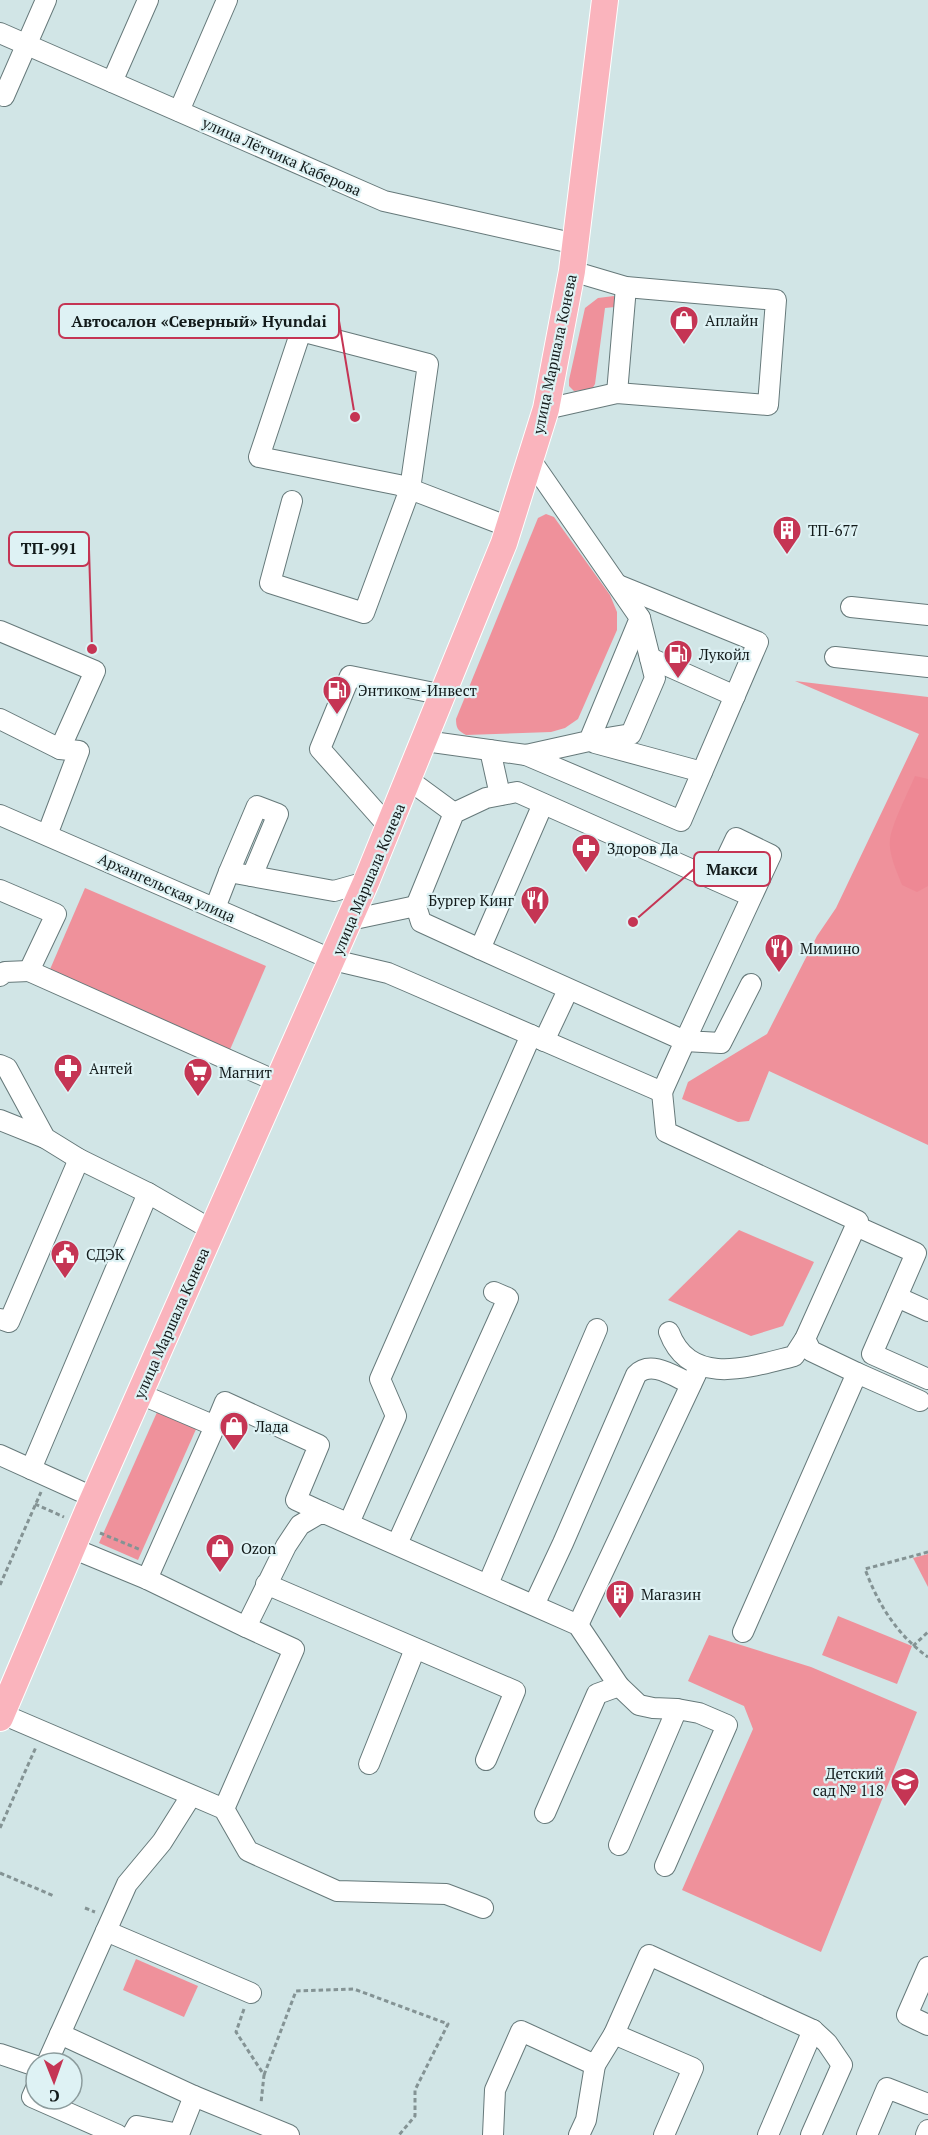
<svg xmlns="http://www.w3.org/2000/svg" width="928" height="2135" font-family="'PT Serif',serif">
	<rect width="100%" height="100%" fill="#d1e5e6"/>
	<g fill="#ef919b">
		<polygon points="614,296 618,299 615,307 605,308 595,384 592,389 574,391 569,386 569,380 585,308 598,298"/>
		<path d="M546,514L554,517L610,595L617,612V630L578,719L565,728L551,732L466,735C458,731 456,728 456,719L538,518Z"/>
		<polygon points="795,681 928,697 928,1145 769,1071 749,1121 738,1122 682,1099 688,1082 767,1034 817,936 836,908 919,734"/>
		<polygon points="85,888 266,966 229,1052 48,974"/>
		<polygon points="739,1230 814,1262 783,1326 751,1336 668,1300"/>
		<polygon points="158,1410 197,1427 138,1560 99,1543"/>
		<polygon points="928,1554 928,1587 913,1558"/>
		<polygon points="838,1616 912,1646 897,1684 822,1655"/>
		<polygon points="709,1635 811,1667 917,1712 821,1952 682,1890 753,1729 744,1706 688,1681"/>
		<polygon points="136,1959 198,1986 184,2017 123,1990"/>
	</g>
	<path fill="#ee8894" d="M915,776L928,779V886L917,892L902,885C897,872 888,853 890,839C893,821 908,793 915,776Z"/>
	<g fill="none" stroke-linecap="round" stroke-linejoin="round">
		<g stroke="#66797a" stroke-width="22">
			<g id="minor">
				<polyline points="0,33 384,201 576,244"/>
				<polyline points="112,82 148,0"/>
				<polyline points="0,94 4,96 46,0"/>
				<polyline points="179,111 227,0"/>
				<polyline points="617,393 626,287"/>
				<polyline points="546,409 617,393 768,405 776,300 626,287 572,271"/>
				<polyline points="292,501 270,583 364,613 410,489 428,364 301,331 259,457 399,485 410,489 509,527"/>
				<polyline points="851,607 928,615"/>
				<polyline points="0,631 95,671 60,749"/>
				<polyline points="835,657 928,667"/>
				<polyline points="650,658 735,696"/>
				<polyline points="0,719 60,749 79,751 47,835"/>
				<polyline points="425,741 526,755 589,741 640,618 530,459"/>
				<polyline points="589,741 631,734 655,678 640,618"/>
				<polyline points="595,743 702,772"/>
				<polyline points="490,750 500,795"/>
				<polyline points="526,755 681,821 758,642 618,585"/>
				<polyline points="409,780 454,813"/>
				<polyline points="0,815 333,960 388,973 409,982 662,1092 685,1041 480,949 543,804"/>
				<polyline points="390,828 320,749 350,676 444,695"/>
				<polyline points="229,872 257,806 278,814 252,876"/>
				<polyline points="716,880 736,838 771,855 685,1041 721,1043 751,984"/>
				<polyline points="0,890 56,914 29,971 278,1082"/>
				<polyline points="215,908 229,872 334,891 366,882"/>
				<polyline points="350,920 416,906"/>
				<polyline points="480,949 421,922 416,906 454,813 486,798 517,792 751,896"/>
				<polyline points="0,976 5,972 29,971"/>
				<polyline points="544,1041 568,990"/>
				<polyline points="0,1065 7,1068 45,1138 79,1159 148,1193 212,1230"/>
				<path d="M662,1092L666,1132L858,1221L805,1339L794,1356C750,1367 690,1388 669,1332"/>
				<polyline points="0,1120 45,1138"/>
				<polyline points="856,1226 916,1253 872,1354 928,1379"/>
				<polyline points="897,1297 928,1311"/>
				<polyline points="0,1319 9,1322 79,1159"/>
				<polyline points="857,1373 920,1401"/>
				<polyline points="140,1394 215,1426 147,1579"/>
				<polyline points="215,1426 225,1402 319,1445 296,1500 322,1512"/>
				<polyline points="0,1455 95,1498"/>
				<polyline points="31,1469 148,1193"/>
				<polyline points="349,1523 396,1416 380,1379 531,1035"/>
				<polyline points="397,1544 508,1298 494,1292"/>
				<polyline points="72,1548 147,1579 246,1627 286,1546 300,1525 322,1512 578,1625 619,1686 639,1705 653,1708 677,1709"/>
				<polyline points="266,1584 515,1691 486,1760"/>
				<polyline points="488,1584 597,1329"/>
				<path d="M534,1605L563,1543L636,1375C651,1359 675,1377 691,1384"/>
				<polyline points="578,1625 696,1374"/>
				<polyline points="743,1632 857,1373 811,1351 805,1339"/>
				<polyline points="2,1714 224,1809 248,1851 337,1891 446,1894 483,1908"/>
				<polyline points="369,1764 415,1649"/>
				<polyline points="224,1809 294,1649 246,1627"/>
				<polyline points="545,1813 597,1694 619,1686"/>
				<polyline points="619,1845 677,1709 699,1713 727,1725 665,1866"/>
				<polyline points="106,1931 251,1993"/>
				<polyline points="928,1967 907,2015 928,2025"/>
				<polyline points="60,2034 127,1884 162,1842 191,1796"/>
				<polyline points="614,2034 649,1955 813,2030 827,2043 842,2065 811,2135"/>
				<polyline points="0,2054 36,2066"/>
				<polyline points="47,2063 60,2034 194,2096 289,2135"/>
				<polyline points="36,2088 32,2097 118,2135"/>
				<polyline points="132,2135 137,2126 179,2134 194,2096"/>
				<polyline points="493,2135 495,2090 521,2031 595,2065 614,2034 693,2068 664,2135"/>
				<polyline points="579,2135 586,2120 595,2065"/>
				<polyline points="768,2135 813,2030"/>
				<polyline points="867,2135 887,2088 928,2104"/>
				<polyline points="926,2135 928,2130"/>
			</g>
		</g>
		<g stroke="#fff" stroke-width="28">
			<polyline id="major" points="0,1718 89,1508 366,882 504,543 546,409 572,271 605,0"/>
		</g>
		<g stroke="#849394" stroke-width="3" stroke-dasharray="4.5 3" stroke-linecap="butt">
			<polyline points="35,1504 64,1517"/>
			<polyline points="100,1533 141,1550"/>
			<path d="M928,1552L865,1569C878,1604 897,1635 928,1657"/>
			<polyline points="0,1585 41,1492"/>
			<polyline points="913,1646 928,1632"/>
			<polyline points="0,1828 36,1747"/>
			<polyline points="0,1873 54,1896"/>
			<polyline points="85,1908 95,1912"/>
			<polyline points="244,2009 236,2032 264,2075 261,2103"/>
			<polyline points="264,2075 296,1991 354,1989 448,2024 415,2090 415,2116 399,2135"/>
		</g>
		<use href="#minor" stroke="#fff" stroke-width="20"/>
		<use href="#major" stroke="#fab4bd" stroke-width="26"/>
	</g>
	<defs>
		<g id="shop-pin" transform="scale(1.5)"><path d="M0 17L-7.5 6A9.5 9.5 0 1 1 7.5 6Z" fill="#c53554" stroke="#def2f4"/><path d="M-5-2.5h2.3a2.7 3.5 0 0 1 5.4 0H5L5.5 6h-11ZM-1.5-2.5h3a1.5 2.3 0 0 0-3 0Z" fill="#fff"/></g>
		<g id="building-pin" transform="scale(1.5)"><path d="M0 17L-7.5 6A9.5 9.5 0 1 1 7.5 6Z" fill="#c53554" stroke="#def2f4"/><path d="M-4-6H4V6H1V3H-1V6H-4ZM-2.5-4.3h1.7v1.8h-1.7ZM.8-4.3h1.7v1.8H.8ZM-2.5-1h1.7V.8h-1.7ZM.8-1h1.7V.8H.8Z" fill="#fff"/></g>
		<g id="fuel-pin" transform="scale(1.5)"><path d="M0 17L-7.5 6A9.5 9.5 0 1 1 7.5 6Z" fill="#c53554" stroke="#def2f4"/><path d="M-5.5-6h7V0h2V4h1.3V-2.5L3-4.5l.8-.8L6-3V5H2.5V1h-1V6h-7ZM-4.2-4.7v3.2H.2V-4.7Z" fill="#fff"/></g>
		<g id="pharmacy-pin" transform="scale(1.5)"><path d="M0 17L-7.5 6A9.5 9.5 0 1 1 7.5 6Z" fill="#c53554" stroke="#def2f4"/><path d="M-2-6h4v4h4v4h-4v4h-4v-4h-4v-4h4Z" fill="#fff"/></g>
		<g id="restaurant-pin" transform="scale(1.5)"><path d="M0 17L-7.5 6A9.5 9.5 0 1 1 7.5 6Z" fill="#c53554" stroke="#def2f4"/><path d="M-5-6h1v4h1v-4h1v4h1v-4h1v5L-1.5 .5V6h-2V.5L-5-1ZM5-6V6H3V1.5H1.5Q1.5-4 5-6Z" fill="#fff"/></g>
		<g id="supermarket-pin" transform="scale(1.5)"><path d="M0 17L-7.5 6A9.5 9.5 0 1 1 7.5 6Z" fill="#c53554" stroke="#def2f4"/><path d="M-6-5.5h2.5l.6 2H6L4.5 2H-2.5L-4.4-4H-6ZM-1.5 3.2a1.3 1.3 0 1 0 .1 0ZM3 3.2a1.3 1.3 0 1 0 .1 0Z" fill="#fff"/></g>
		<g id="civic-pin" transform="scale(1.5)"><path d="M0 17L-7.5 6A9.5 9.5 0 1 1 7.5 6Z" fill="#c53554" stroke="#def2f4"/><path d="M-.6-6.5H3V-4.5H.6V-3L4-1V1h2V6H-6V1h2V-1L-.6-3ZM-1.2 2.5V6h2.4V2.5Z" fill="#fff"/></g>
		<g id="school-pin" transform="scale(1.5)"><path d="M0 17L-7.5 6A9.5 9.5 0 1 1 7.5 6Z" fill="#c53554" stroke="#def2f4"/><path d="M0-5L7-2L0 1L-7-2ZM-4 1L0 2.5L4 1V4Q0 6-4 4Z" fill="#fff"/></g>
	</defs>
	<g fill-rule="evenodd">
		<use href="#shop-pin" x="684" y="320"/>
		<use href="#building-pin" x="787" y="530"/>
		<use href="#fuel-pin" x="678" y="654"/>
		<use href="#fuel-pin" x="337" y="690"/>
		<use href="#pharmacy-pin" x="586" y="848"/>
		<use href="#restaurant-pin" x="535" y="900"/>
		<use href="#restaurant-pin" x="779" y="948"/>
		<use href="#pharmacy-pin" x="68" y="1068"/>
		<use href="#supermarket-pin" x="198" y="1072"/>
		<use href="#civic-pin" x="65" y="1254"/>
		<use href="#shop-pin" x="234" y="1426"/>
		<use href="#shop-pin" x="220" y="1548"/>
		<use href="#building-pin" x="620" y="1594"/>
		<use href="#school-pin" x="905" y="1782"/>
	</g>
	<g text-anchor="middle" dominant-baseline="central" stroke-width="4.5" stroke-linejoin="round" paint-order="stroke">
		<g font-size="15" fill="#121a1a" stroke="#def2f4">
			<text transform="translate(282 156) rotate(24)">улица Лётчика Каберова</text>
			<text transform="translate(554 354) rotate(-78)">улица Маршала Конева</text>
			<text transform="translate(368 879) rotate(-67)">улица Маршала Конева</text>
			<text transform="translate(167 887) rotate(24)">Архангельская улица</text>
			<text transform="translate(171 1323) rotate(-66)">улица Маршала Конева</text>
		</g>
		<g font-size="15" fill="#121a1a" stroke="#def2f4" text-anchor="start">
			<text x="705" y="320">Аплайн</text>
			<text x="808" y="530">ТП-677</text>
			<text x="699" y="654">Лукойл</text>
			<text x="358" y="690">Энтиком-Инвест</text>
			<text x="607" y="848">Здоров Да</text>
			<text x="514" y="900" text-anchor="end">Бургер Кинг</text>
			<text x="800" y="948">Мимино</text>
			<text x="89" y="1068">Антей</text>
			<text x="219" y="1072">Магнит</text>
			<text x="86" y="1254">СДЭК</text>
			<text x="255" y="1426">Лада</text>
			<text x="241" y="1548">Ozon</text>
			<text x="641" y="1594">Магазин</text>
			<text x="884" y="1773" text-anchor="end">Детский<tspan x="884" dy="17">сад № 118</tspan></text>
		</g>
	</g>
	<path fill="none" stroke="#c53554" stroke-width="2" d="M355 417L339 321M92 649L89 549M633 922L694 869"/>
	<g fill="#c53554" stroke="#def2f4" stroke-width="2">
		<circle cx="355" cy="417" r="6"/>
		<circle cx="92" cy="649" r="6"/>
		<circle cx="633" cy="922" r="6"/>
	</g>
	<g fill="#def2f4" stroke="#c53554" stroke-width="2">
		<rect x="59" y="304" width="280" height="34" rx="6"/>
		<rect x="9" y="532" width="80" height="34" rx="6"/>
		<rect x="694" y="852" width="76" height="34" rx="6"/>
	</g>
	<g font-size="16" text-anchor="middle" font-weight="bold" fill="#121a1a">
		<text x="199" y="327">Автосалон «Северный» Hyundai</text>
		<text x="49" y="554">ТП-991</text>
		<text x="732" y="875">Макси</text>
	</g>
	<g transform="translate(54 2081) rotate(179)"><circle r="28" fill="#def2f4" stroke="#8c9c9d" stroke-width="1.5"/>
	<path d="M0-4.5L10 22L0 15L-10 22Z" fill="#c53554"/>
	<text y="-9" font-size="16" font-weight="bold" text-anchor="middle" fill="#121a1a">С</text>
	</g>
</svg>
